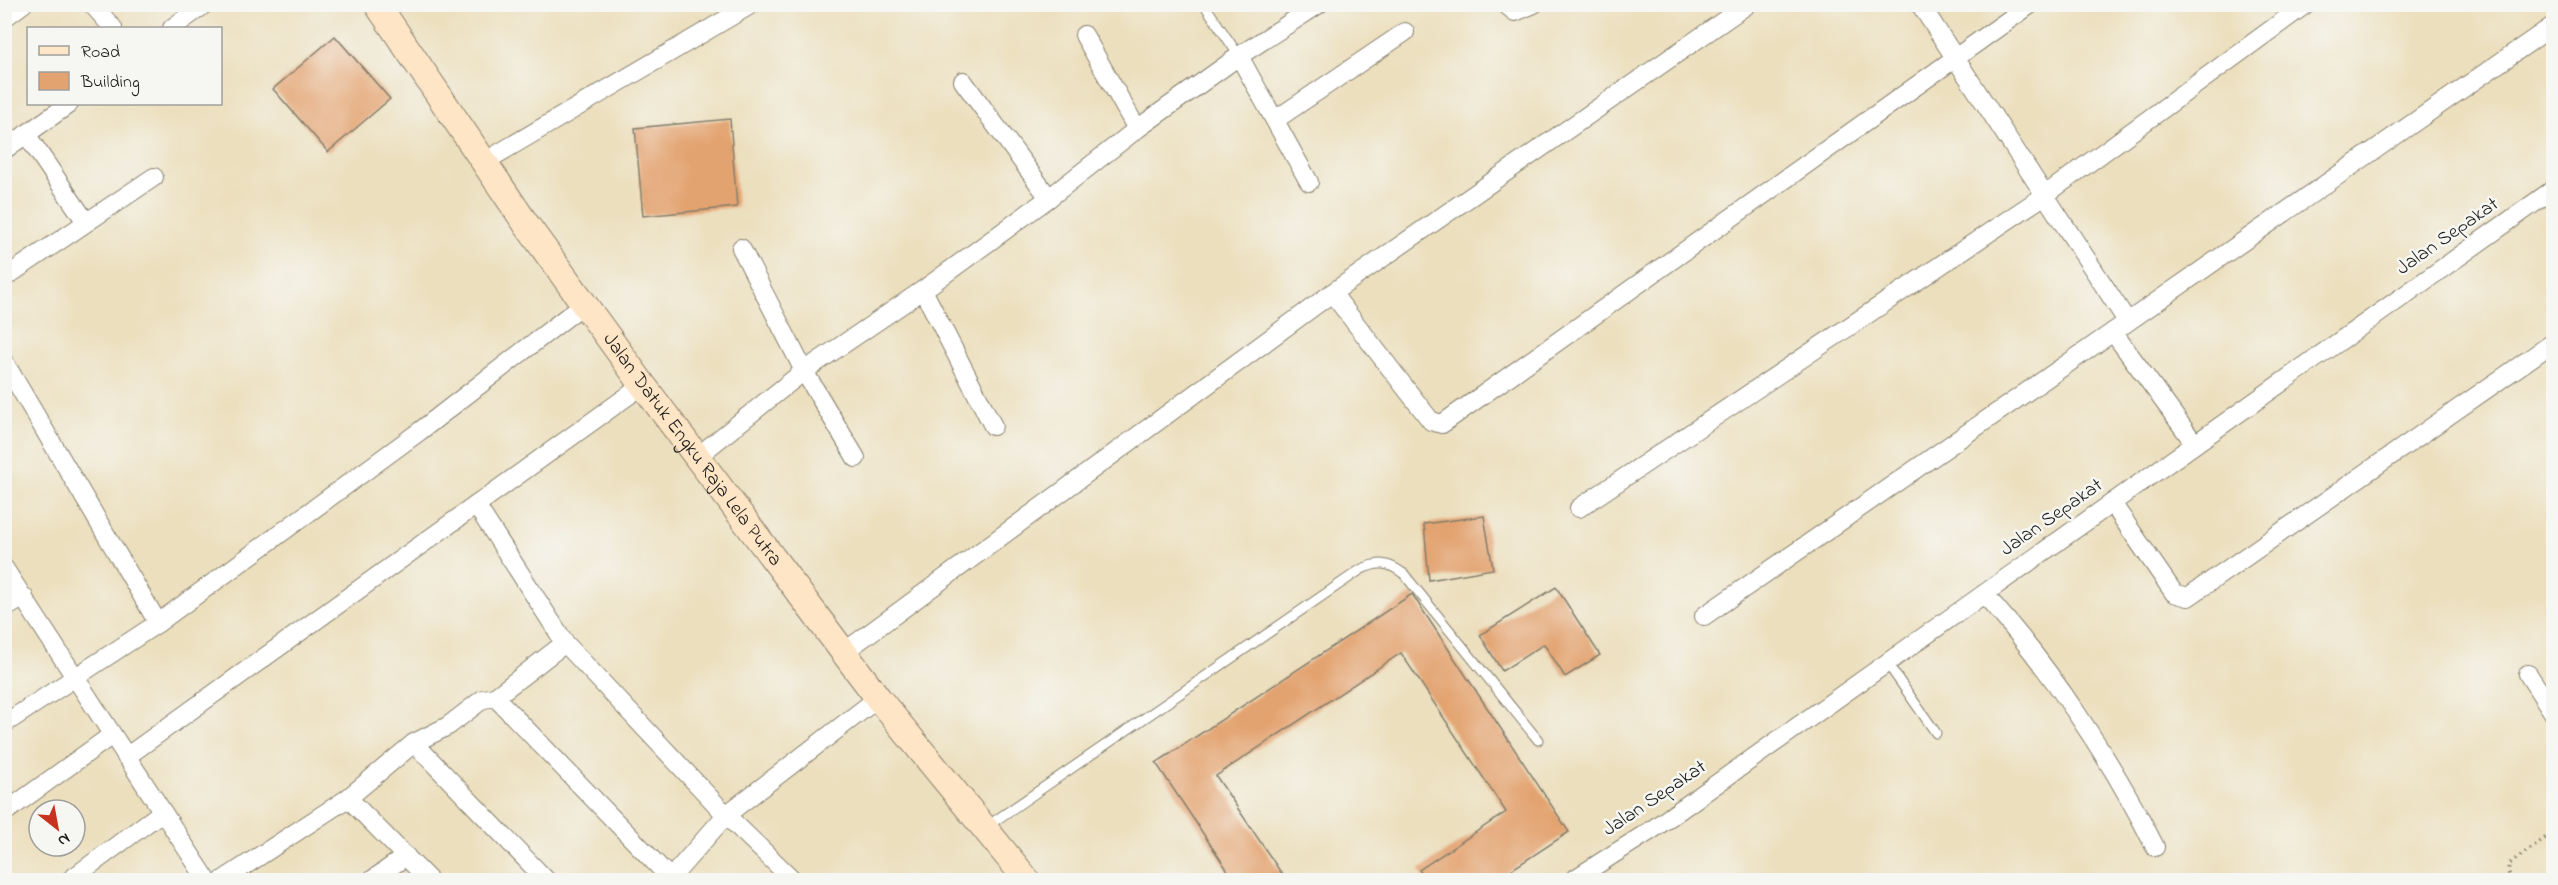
<svg xmlns="http://www.w3.org/2000/svg" width="2558" height="885" font-family="'Indie Flower',sans-serif">
	<rect width="100%" height="100%" fill="#f6f6f2"/>
	<filter id="ink" filterUnits="userSpaceOnUse"><feTurbulence type="fractalNoise" baseFrequency=".0167" numOctaves="2"/><feDisplacementMap in="SourceGraphic" scale="12" xChannelSelector="R" yChannelSelector="G"/><feConvolveMatrix kernelMatrix="1 2 1 2 8 2 1 2 1" color-interpolation-filters="sRGB"/></filter>
	<filter id="wash" filterUnits="userSpaceOnUse"><feTurbulence type="fractalNoise" baseFrequency=".008" numOctaves="4" result="noise"/><feDisplacementMap in="SourceGraphic" scale="24" xChannelSelector="R" yChannelSelector="G"/><feGaussianBlur stdDeviation="1.35" result="paint"/><feColorMatrix in="noise" values="0 0 0 0 0 0 0 0 0 0 0 0 0 0 0 0 0 1.4 0 .05"/><feComposite in="paint" operator="in"/></filter>
	<g filter="url(#wash)">
		<rect width="100%" height="100%" fill="#ecdfbd"/>
		<g id="blocks">
			<g fill="#e3a370">
				<polygon points="335,36 390,99 328,152 273,89"/>
				<polygon points="730,119 737,207 643,216 635,128"/>
				<polygon points="1484,516 1493,569 1429,580 1424,524"/>
				<polygon points="1556,587 1600,655 1565,677 1544,644 1502,671 1480,635"/>
				<polygon points="1412,594 1569,832 1496,880 1426,880 1419,870 1506,812 1401,653 1216,776 1286,880 1234,880 1156,763"/>
			</g>
		</g>
	</g>
	<g filter="url(#ink)">
		<use href="#blocks" fill-opacity="0" stroke="#847e6c" stroke-width="1.5"/>
		<g fill="none" stroke-linecap="round" stroke-linejoin="round">
			<g stroke="#847e6c" stroke-width="11">
				<g id="lane">
					<polyline points="1204,4 1239,56"/>
					<polyline points="1887,663 1936,733"/>
					<path d="M986,827L1360,570C1378,561 1388,562 1404,574L1538,740"/>
				</g>
			</g>
			<g stroke="#847e6c" stroke-width="20">
				<g id="street">
					<polyline points="92,4 113,28"/>
					<polyline points="1505,4 1515,12 1534,4"/>
					<polyline points="1920,4 2127,321"/>
					<polyline points="4,18 23,4"/>
					<polyline points="172,28 205,4"/>
					<polyline points="1084,35 1137,129"/>
					<polyline points="1239,56 1309,182"/>
					<polyline points="963,81 1049,198"/>
					<polyline points="1275,120 1405,32"/>
					<polyline points="26,134 86,222"/>
					<polyline points="4,150 69,104"/>
					<polyline points="484,162 752,4"/>
					<polyline points="741,248 804,371 856,458"/>
					<polyline points="4,278 154,177"/>
					<polyline points="923,290 993,426"/>
					<polyline points="1332,293 1431,421 1442,424 2031,4"/>
					<polyline points="5,363 158,623"/>
					<polyline points="2195,444 2113,332 2554,25"/>
					<polyline points="698,456 804,371 923,290 1049,198 1137,129 1239,56 1319,4"/>
					<polyline points="2112,503 2174,593 2188,597 2554,342"/>
					<polyline points="476,505 565,643 726,815 793,880"/>
					<polyline points="1579,508 2045,195 2306,4"/>
					<polyline points="4,568 207,880"/>
					<path d="M1984,594C2049,666 2112,760 2155,847"/>
					<polyline points="4,609 24,597"/>
					<polyline points="1704,616 2113,332"/>
					<polyline points="844,652 1332,293 1748,4"/>
					<polyline points="2528,674 2554,714"/>
					<polyline points="495,697 565,643"/>
					<polyline points="4,724 158,623 420,431 585,303"/>
					<polyline points="414,743 546,880"/>
					<polyline points="126,757 643,385"/>
					<polyline points="348,798 429,880"/>
					<polyline points="4,813 112,735"/>
					<polyline points="70,880 162,812"/>
					<polyline points="223,880 348,798 414,743 448,726 483,699 495,697 672,880"/>
					<polyline points="372,880 406,856"/>
					<polyline points="669,880 726,815 878,698"/>
					<polyline points="1573,880 1653,829 2554,189"/>
				</g>
			</g>
			<g stroke="#847e6c" stroke-width="28">
				<g id="secondary">
					<path id="s1" d="M377,4L526,224L643,385L878,698L1027,880"/>
				</g>
			</g>
			<polyline stroke="#847e6c" stroke-width="4" stroke-dasharray="1.5 4.5" stroke-linecap="butt" points="2511,880 2508,871 2509,864 2554,832"/>
			<use href="#lane" stroke="#fff" stroke-width="9"/>
			<use href="#street" stroke="#fff" stroke-width="18"/>
			<use href="#secondary" stroke="#fee5c5" stroke-width="26"/>
		</g>
	</g>
	<g text-anchor="middle" dominant-baseline="central" stroke-width="5" stroke-linejoin="round" paint-order="stroke">
		<g font-size="20" fill="#1c1c1c" stroke="#f6f6f2">
			<text transform="translate(2448 237) rotate(-35)">Jalan Sepakat</text>
			<text stroke="none"><textPath href="#s1" startOffset="546">Jalan Datuk Engku Raja Lela Putra</textPath></text>
			<text transform="translate(2052 518) rotate(-35)">Jalan Sepakat</text>
			<text transform="translate(1655 799) rotate(-34)">Jalan Sepakat</text>
		</g>
	</g>
	<rect width="2558" height="885" fill="none" stroke="#f6f6f2" stroke-width="24"/>
	<rect x="27" y="27" width="195" height="78" fill="#f6f6f2" stroke="#9f9f9c" stroke-width="1.5"/>
	<rect x="39" y="46" width="30" height="9" fill="#fee5c5" stroke="#9f9f9c" stroke-width="1.5"/>
	<text x="81" y="57" font-size="18" fill="#1c1c1c">Road</text>
	<rect x="39" y="72" width="30" height="18" fill="#e3a370" stroke="#9f9f9c" stroke-width="1.5"/>
	<text x="81" y="87" font-size="18" fill="#1c1c1c">Building</text>
	<g transform="translate(57 828) rotate(149)"><circle r="28" fill="#f6f6f2" stroke="#9f9f9c" stroke-width="1.5"/>
	<path d="M0-4.5L10 22L0 15L-10 22Z" fill="#c8321e"/>
	<text y="-9" font-size="16" font-weight="bold" text-anchor="middle" fill="#1c1c1c">N</text>
	</g>
</svg>
